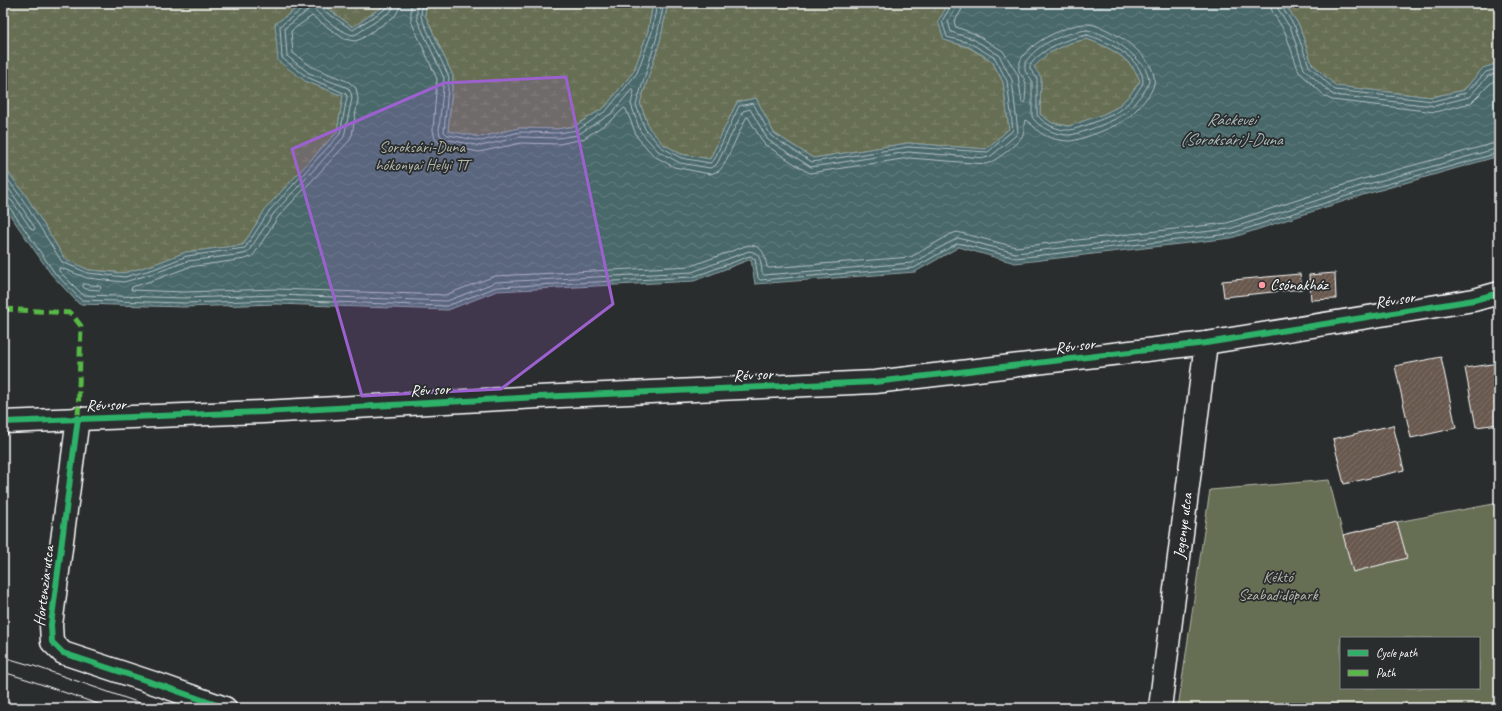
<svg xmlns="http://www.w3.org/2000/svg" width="1502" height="711" font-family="Caveat,sans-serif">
	<defs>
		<pattern id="wetland-marsh" width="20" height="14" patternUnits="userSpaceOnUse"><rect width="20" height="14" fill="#666e53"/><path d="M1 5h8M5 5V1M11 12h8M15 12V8" fill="none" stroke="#7d846d"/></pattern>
		<pattern id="water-waves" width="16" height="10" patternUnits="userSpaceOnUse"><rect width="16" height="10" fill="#49676b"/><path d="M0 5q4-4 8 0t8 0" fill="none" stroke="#647e81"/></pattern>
		<pattern id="building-hatch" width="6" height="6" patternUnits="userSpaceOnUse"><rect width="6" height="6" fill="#67584e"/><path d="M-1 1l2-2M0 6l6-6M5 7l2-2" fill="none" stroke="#7e7169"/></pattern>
	</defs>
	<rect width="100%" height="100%" fill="#2a2d2e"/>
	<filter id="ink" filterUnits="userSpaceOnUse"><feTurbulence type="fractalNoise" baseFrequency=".025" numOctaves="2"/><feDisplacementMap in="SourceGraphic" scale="8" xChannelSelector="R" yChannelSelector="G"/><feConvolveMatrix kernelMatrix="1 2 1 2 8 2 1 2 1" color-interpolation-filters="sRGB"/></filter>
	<g filter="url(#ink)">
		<path fill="#666e53" stroke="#b2b6a9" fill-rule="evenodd" d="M1329,480L1343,535L1397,522L1499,503V708H1178L1210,490ZM1341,638H1479V688H1341Z"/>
		<g fill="url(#wetland-marsh)" stroke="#b2b6a9">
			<polygon points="3,3 304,3 275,24 305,81 343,96 337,132 266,208 243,245 186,252 152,265 124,273 89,270 65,259 25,194 3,166"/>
			<polygon points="320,3 388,3 353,27"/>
			<polygon points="426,3 653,3 648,31 634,71 605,107 575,126 557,129 519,128 481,137 448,131 453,76 425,15"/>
			<polygon points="668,3 949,3 945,7 944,40 968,47 992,61 1003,82 1009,129 986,149 908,143 813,158 774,133 756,98 737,102 710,159 681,154 663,144 649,128 640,103 660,41"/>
			<polygon points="1284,3 1499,3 1499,63 1483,68 1464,90 1432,97 1336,86 1312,64 1299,25"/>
			<path d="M1087,39C1109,47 1131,58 1140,81L1129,96L1116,108L1102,115L1069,126L1052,123L1040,114L1041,77L1033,67L1047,54L1070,43Z"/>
		</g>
		<path fill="url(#water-waves)" stroke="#92a4a6" fill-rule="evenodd" d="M304,3H320L353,27L388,3H426L425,15L453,76L448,131L481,137L519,128L557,129L575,126L605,107L634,71L648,31L653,3H668L660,41L640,103L649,128L663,144L681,154L710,159L737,102L756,98L774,133L813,158L908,143L986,149L1009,129L1003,82L992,61L969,47L944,40L938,21L949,3H1284L1299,25L1312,64L1336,86L1432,97L1464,90L1483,68L1499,63V156L1363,195L1231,238L1015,263L959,247L915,272L755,284L751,259L694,281L497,291L448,310L277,304L184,307L79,304L51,274L3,205V166L25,194L65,259L89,270L124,273L152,265L186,252L243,245L266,208L337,132L343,96L305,81L278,61L275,24ZM1087,39C1109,47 1132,58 1140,81L1129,96L1116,108L1101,115L1069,126L1052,123L1040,114L1041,77L1034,67L1047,54L1070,43Z"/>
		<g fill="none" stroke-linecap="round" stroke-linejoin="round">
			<g stroke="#b6c2c4" stroke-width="1">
				<polyline points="318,3 320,8 353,30 387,8 389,3"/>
				<path d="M394,3L393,8L390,12L355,35C345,36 319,15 312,7L285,28L287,56L309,73L348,88L351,93L352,98L344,137L274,213L248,252L244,254L188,261L155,273L124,282L87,278L61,268H59V271L83,295L184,298L277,295L447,301L496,282L692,272L749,251C761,252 761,263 762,273L764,275L912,263L958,238L1016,253L1229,229L1361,186L1499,148"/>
				<path d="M400,3L399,9L395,16L361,39L355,41L344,39L312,16L291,31L293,53L312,67L349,82L356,88L358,99L352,135L349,141L278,217L255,253L251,257L245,259L189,267L157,279L132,287L131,290L184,292L277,289L445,295L495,276L691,266L748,245C763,245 765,255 767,267L769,268L911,257L951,234L957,232L1016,247L1227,223L1359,180L1499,142"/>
				<path d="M411,3V21L437,79L433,130L435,139L442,145L479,152L521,143L559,144L583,139L613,119L624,108L626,109L637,137L654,156L674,167L710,174L719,171L724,165L746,118L748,117L764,144L804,170L810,173L909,158L986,164C995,162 1019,143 1023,135C1025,130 1023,125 1025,120C1032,123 1038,133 1046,136C1052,139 1063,141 1070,141C1082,140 1120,125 1129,117C1137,109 1152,95 1154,84C1159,58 1111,27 1089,24C1071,22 1025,44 1020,62C1016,73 1022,73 1025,81C1027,86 1025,96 1025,102L1022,103L1018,75L1003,51L975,34L956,27L954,22L961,11L963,3"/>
				<polyline points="417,3 417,19 444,78 439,130 440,135 444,139 481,146 520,137 558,138 577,135 611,114 632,89 634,91 631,104 640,131 658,151 680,163 710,168 715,166 718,162 743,111 750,109 768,140 811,167 908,152 985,158 991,156 1015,136 1018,132 1012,80 999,55 973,39 951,32 948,21 956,8 957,3"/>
				<polyline points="422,3 421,17 449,77 444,132 448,135 481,141 520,132 557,133 578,130 607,110 637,73 652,32 657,3"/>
				<polyline points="664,3 656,40 636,105 645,129 661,147 681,158 710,163 714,160 739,106 753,103 771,136 812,162 908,147 988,152 1013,130 1007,81 995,58 970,43 947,37 942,21 951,6 952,3"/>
				<polyline points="1270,3 1272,11 1285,32 1299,72 1326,97 1332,100 1435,112 1471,103 1492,82 1499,79"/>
				<polyline points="1276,3 1278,9 1291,29 1304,69 1333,95 1434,106 1469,97 1488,76 1499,73"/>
				<polyline points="1281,3 1282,7 1295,27 1309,66 1335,90 1433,101 1466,93 1486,72 1499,68"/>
				<path d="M1087,30C1104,33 1120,43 1133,55C1140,62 1148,69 1149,80C1149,85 1145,90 1142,94C1136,101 1129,111 1121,116C1113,121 1078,135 1069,135C1056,135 1039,128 1032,117V80L1025,71V63C1037,43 1065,33 1087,30Z"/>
				<path d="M1087,35C1106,40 1144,59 1143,83C1137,93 1129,104 1119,111C1112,116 1078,129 1070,130C1058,131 1044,124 1037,115V78L1030,69V65C1044,47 1066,39 1087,35Z"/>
				<polyline points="3,173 21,197 62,262 88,273 125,277 154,269 187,256 245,248 270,210 340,134 347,97 346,94 307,77 282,58 280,26 304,8 306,3"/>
				<polyline points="3,181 17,200 35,228 34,230 32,230 12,201 8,198 3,197"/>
				<polyline points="3,202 8,205 54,272 81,300 184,303 277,300 447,306 497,287 693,277 750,256 755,259 758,278 760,280 914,268 958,243 1016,258 1230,234 1362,191 1499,153"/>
				<polygon points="84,284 100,286 101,288 99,290 86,289 83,287"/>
			</g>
		</g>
		<g fill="url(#building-hatch)" stroke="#fff">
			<polygon points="1335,273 1336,299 1311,300 1309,275"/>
			<polygon points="1300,274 1302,289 1224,297 1222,281"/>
			<polygon points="1441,357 1456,428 1411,438 1395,366"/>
			<polygon points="1499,363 1499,424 1476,427 1465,368"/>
			<polygon points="1393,425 1404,470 1344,484 1333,439"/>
			<polygon points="1397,522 1407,558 1353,572 1343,535"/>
		</g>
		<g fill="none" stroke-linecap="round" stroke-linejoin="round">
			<g stroke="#fff" stroke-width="25">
				<g id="minor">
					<polyline points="78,418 51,625 52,642 63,653 160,685 225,708"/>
					<polyline points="3,422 263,412 538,397 875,382 1206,343 1474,300 1499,293"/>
					<polyline points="1160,708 1206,343"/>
				</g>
			</g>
			<use href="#minor" stroke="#2a2d2e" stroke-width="22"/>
			<g stroke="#fff" stroke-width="1">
				<polyline points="3,657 34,666 154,708"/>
				<polyline points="3,672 29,680 109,708"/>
			</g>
			<polyline stroke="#58b947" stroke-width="5" stroke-dasharray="10 5" stroke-linecap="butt" points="3,309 71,313 81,326 78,418"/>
			<g stroke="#2a2d2e" stroke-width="8">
				<g id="cycleway">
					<polyline points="78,418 51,625 52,642 63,653 160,685 225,708"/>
					<polyline points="3,422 263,412 538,397 875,382 1206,343 1474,300 1499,293"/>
				</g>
			</g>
			<use href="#cycleway" stroke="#2db169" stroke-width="6"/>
		</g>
	</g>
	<path fill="#9c61cf" fill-opacity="0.2" stroke="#9c61cf" stroke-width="3" stroke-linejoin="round" d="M566,77L613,304L501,389L362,396L292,149L444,83Z"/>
	<circle fill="#ff9aa2" stroke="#2a2d2e" stroke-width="1.5" cx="1262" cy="285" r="4"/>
	<g text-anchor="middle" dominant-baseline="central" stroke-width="3.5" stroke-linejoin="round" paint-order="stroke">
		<g font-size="16" fill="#b2b6a9" stroke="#2a2d2e">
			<text x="422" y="147">Soroksári-Duna<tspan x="422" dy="18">hókonyai Helyi TT</tspan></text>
			<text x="1278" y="577">Kéktó<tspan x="1278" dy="18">Szabadidőpark</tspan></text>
		</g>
		<g font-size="16" fill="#fff" stroke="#2a2d2e" text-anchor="start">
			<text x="1270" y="285">Csónakház</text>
		</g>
		<g font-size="16" fill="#fff" stroke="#2a2d2e">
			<text transform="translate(1395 300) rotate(-9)">Rév sor</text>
			<text transform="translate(1075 346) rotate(-7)">Rév sor</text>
			<text transform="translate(753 375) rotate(-3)">Rév sor</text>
			<text transform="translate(430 390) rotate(-3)">Rév sor</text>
			<text transform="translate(106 405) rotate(-2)">Rév sor</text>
			<text transform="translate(1183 526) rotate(-83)">Jegenye utca</text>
			<text transform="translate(44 586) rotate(-83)">Hortenzia utca</text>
		</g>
		<g font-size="17" font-style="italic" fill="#adbbbc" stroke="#2a2d2e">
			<text x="1231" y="119">Ráckevei<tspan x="1231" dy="20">(Soroksári)-Duna</tspan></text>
		</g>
	</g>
	<rect width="1502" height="711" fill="none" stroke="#2a2d2e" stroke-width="16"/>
	<rect x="8" y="8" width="1486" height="695" fill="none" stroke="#fff" stroke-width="1.5" filter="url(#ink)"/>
	<rect x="1340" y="637" width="140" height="52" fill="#2a2d2e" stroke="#7f8182"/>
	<rect x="1348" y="650" width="20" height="6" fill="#2db169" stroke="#7f8182"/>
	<text x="1376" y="657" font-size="12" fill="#ffffff">Cycle path</text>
	<rect x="1348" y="670" width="20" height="6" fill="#58b947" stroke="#7f8182"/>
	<text x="1376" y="677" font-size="12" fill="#ffffff">Path</text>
</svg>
